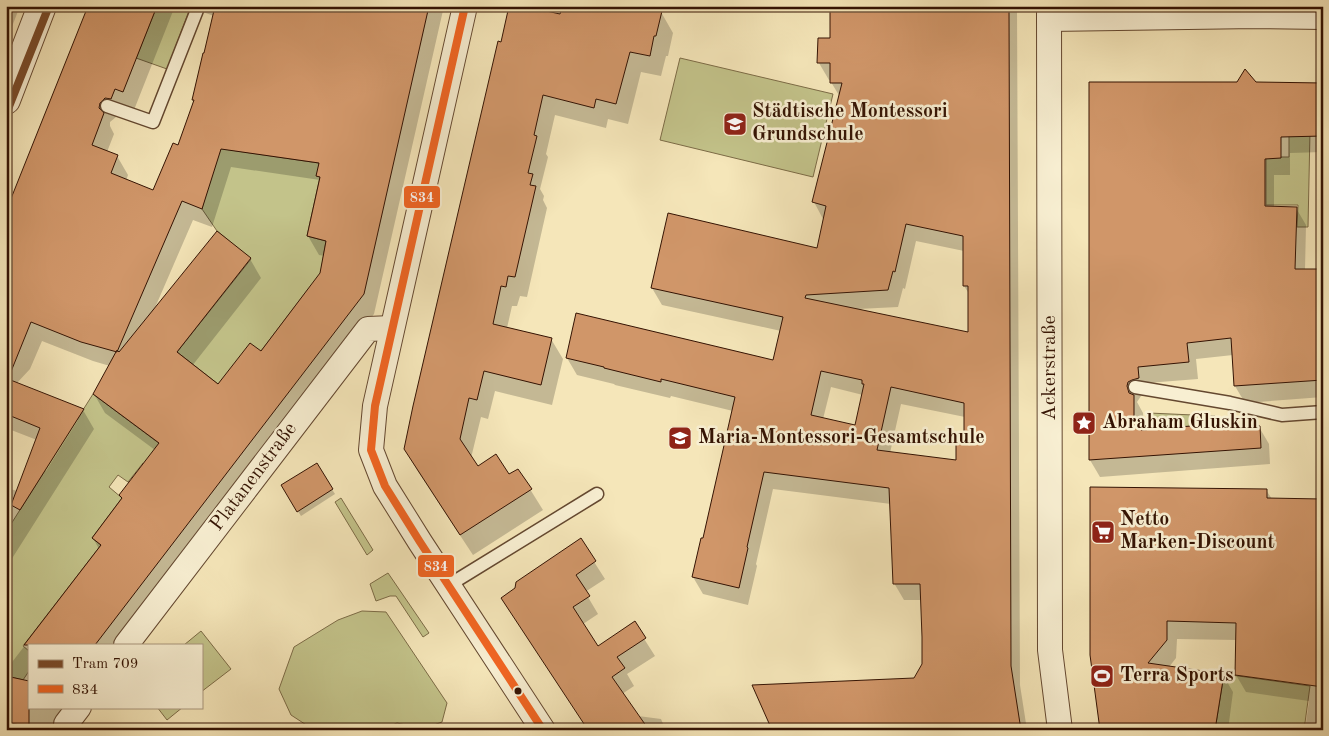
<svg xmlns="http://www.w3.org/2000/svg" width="1329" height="736" font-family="'Old Standard TT',serif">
	<rect width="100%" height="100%" fill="#f5e6b9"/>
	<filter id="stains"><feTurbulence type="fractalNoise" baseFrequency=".004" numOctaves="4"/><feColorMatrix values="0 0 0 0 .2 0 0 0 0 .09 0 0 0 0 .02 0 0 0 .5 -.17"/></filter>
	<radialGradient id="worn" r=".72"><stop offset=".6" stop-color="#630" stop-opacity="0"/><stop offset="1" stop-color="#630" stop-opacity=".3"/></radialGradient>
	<g fill="#c3c38a" stroke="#7c6b46">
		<polygon points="157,6 191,6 167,69 136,58"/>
		<polygon points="680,58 833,94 813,177 660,140"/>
		<polygon points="1289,131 1310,131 1308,227 1297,227 1298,205 1266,205 1266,157 1289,157"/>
		<polygon points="217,148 319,163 320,177 307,236 326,241 320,277 309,288 261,351 218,384 177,352 251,259 217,231 202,209"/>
		<polygon points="93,394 168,450 153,470 143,463 128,482 118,475 109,487 122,498 92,538 101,545 23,646 29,651 29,671 23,680 6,676 6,532"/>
		<polygon points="1149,413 1215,416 1216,424 1149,430"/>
		<polygon points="341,498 373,550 367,555 335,502"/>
		<polygon points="388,573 429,633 423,637 396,596 390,596 376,601 370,584"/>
		<polygon points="362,611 386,612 447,703 442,722 423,729 397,723 382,730 355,730 341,727 331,730 314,730 291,715 279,689 294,647 338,620"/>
		<polygon points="201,631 231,669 201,692 201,645 184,645"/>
		<polygon points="1224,674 1310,686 1304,730 1215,730"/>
		<polygon points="157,707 183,707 167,720"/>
	</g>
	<g fill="#0003" fill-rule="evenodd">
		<polygon points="6,6 20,6 6,42"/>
		<path d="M90,6H175L134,110L121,117H116L110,122V126L114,134L107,152L117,156L128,175L126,181L154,192L178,147L195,103L193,100L214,16L186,6H444L374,314L120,645H29V707H72L55,730H6V670L99,549L93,538L123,500L120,495L155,450L105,413L94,394L110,366L93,361L42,341L30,369L16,384L83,410L94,429L6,568V488L18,491L37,440L6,428V214ZM231,167L320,180L308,236L319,255L325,256L321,273L261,353L218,386L192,366L261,278L250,259L217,233L154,310L193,220L212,227ZM75,420H78L46,471L44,470Z"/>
		<polygon points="563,6 648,6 648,9 661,12 673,33 668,56 666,56 661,76 641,72 628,124 608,119 606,128 555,115 546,154 548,157 540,189 544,196 543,200 547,208 527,297 520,296 517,306 512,306 507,328 551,339 563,359 552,405 495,391 488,419 481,417 471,458 478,467 509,476 518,470 543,510 473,555 417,470 405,449 502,43 561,16"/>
		<path d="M831,6H1017L1020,685L1027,730H773L915,680L923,664L922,600H904L894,583L891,504L773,489L756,564L757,566L748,605L703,594L693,577L704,540L733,411L671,396L670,398L615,385L614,384L577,375L567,358L774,362L781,331L662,305L652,288L818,249L823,219L814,202L840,97L831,82V80H829L819,63L831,39ZM916,241L964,251V286L970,295V334L858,309L898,307L903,288L905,289ZM831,387L863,395L856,427L823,419ZM901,404L965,417V446L957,462L890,453Z"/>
		<polygon points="1090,83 1323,84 1323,152 1290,153 1290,175 1274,175 1274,207 1296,208 1306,225 1305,270 1323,270 1323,397 1245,403 1235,386 1233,355 1196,359 1198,379 1147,383 1148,395 1141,396 1137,402 1143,413 1144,431 1215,426 1218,430 1259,427 1269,444 1270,464 1100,477 1090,460"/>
		<polygon points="316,465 335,494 301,516 282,486"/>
		<polygon points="1266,490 1272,499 1323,500 1323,730 1305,730 1309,701 1246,692 1236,675 1237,640 1177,639 1176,658 1169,667 1223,675 1233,692 1228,730 1101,730 1091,655"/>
		<polygon points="580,540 605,579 585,592 598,614 583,624 598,648 634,623 655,656 627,674 634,686 622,694 638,716 661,719 664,726 679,727 681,730 589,730 513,615"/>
		<polygon points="750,728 767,730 749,730"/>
	</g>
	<g fill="#d09669" stroke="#341303" fill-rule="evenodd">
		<polygon points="88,6 157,6 123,92 115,89 111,99 105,98 100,103 99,108 104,113 92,145 118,155 111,173 153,190 173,143 178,145 194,100 192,100 203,53 204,53 215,6 429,6 364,294 95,645 24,645 101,545 92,538 122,498 119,495 159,443 93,394 117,350 119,352 217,231 251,258 177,352 218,384 250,343 261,351 320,273 326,241 307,236 320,177 316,176 319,163 221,149 202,209 182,201 117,352 81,342 31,322 8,379 84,409 20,510 11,505 40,428 6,414 6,211"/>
		<polygon points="509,6 524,6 560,14 562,6 640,6 662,11 656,36 654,36 650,56 630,52 616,104 596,99 594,108 543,95 534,135 537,136 528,173 533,174 530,185 536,186 515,277 508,276 506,287 501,286 493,324 552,338 541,385 484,371 477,400 469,398 460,439 478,466 496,454 509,474 518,469 532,489 460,535 404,449 413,406 498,41 501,42"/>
		<path d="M830,6H1009L1011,666L1021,730H772L752,685L914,678L922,664V637L920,584H893L889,488L764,472L747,547L748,548L739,588L692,577L701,538H703L735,397L661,379V382L604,368V367L566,358L576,313L773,360L783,317L651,288L668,213L817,248L826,206L812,202L842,83H830V63H817L818,38H830ZM906,224L963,236V286H968V332L805,298L806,295L888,290L893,271L895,272ZM821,371L862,380V384H864L855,425L811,415ZM891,387L964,403V444H956V460L877,450Z"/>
		<polygon points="1245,69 1256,82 1323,83 1323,136 1281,137 1281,158 1265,159 1265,206 1297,207 1295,269 1323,269 1323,380 1234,386 1231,338 1187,343 1189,362 1138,367 1139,378 1132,380 1128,382 1127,386 1129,393 1134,395 1134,424 1141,423 1141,430 1216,424 1216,429 1260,426 1261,448 1089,460 1089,82 1237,82"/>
		<polygon points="317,463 333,489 297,512 281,485"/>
		<polygon points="1090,487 1267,489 1267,498 1322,499 1323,687 1235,675 1236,623 1167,621 1167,640 1148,663 1224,674 1215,730 1100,730 1090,655"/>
		<polygon points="581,538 596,561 576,575 590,596 573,607 598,646 635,621 646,638 617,657 625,668 612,677 649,730 588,730 501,598 515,588 516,582"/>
		<polygon points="6,676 29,681 29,726 6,723"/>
	</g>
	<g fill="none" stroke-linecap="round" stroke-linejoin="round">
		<g stroke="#644830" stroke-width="15">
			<g id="service">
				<polyline points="107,106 153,122 197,10"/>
				<polyline points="1135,387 1230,403 1282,415 1323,412"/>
				<polyline points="449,585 597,494"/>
			</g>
		</g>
		<g stroke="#644830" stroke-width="26">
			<g id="minor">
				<polyline points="465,6 375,406 371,450 385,486 420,542 543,730"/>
				<polyline points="1049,6 1050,650 1060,730"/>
				<polyline points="1049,19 1256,16 1323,17"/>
				<polyline points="126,645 368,329 392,328"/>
				<polyline points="66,730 66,724 79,707"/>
			</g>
		</g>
		<g stroke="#644830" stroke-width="30">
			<polyline id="tertiary" points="6,100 42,6"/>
		</g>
		<use href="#service" stroke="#f8efd2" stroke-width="12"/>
		<use href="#minor" stroke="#f8efd2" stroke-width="24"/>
		<use href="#tertiary" stroke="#f8efd2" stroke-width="28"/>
		<g stroke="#f8efd2" stroke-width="11">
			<polyline id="bus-1" points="465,6 375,406 371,450 385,486 420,542 543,730"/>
		</g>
		<use href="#bus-1" stroke="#f26522" stroke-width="8"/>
		<g stroke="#f8efd2" stroke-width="11">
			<polyline id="tram-1" points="6,114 49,6"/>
		</g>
		<use href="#tram-1" stroke="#7a4b2a" stroke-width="8"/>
	</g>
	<defs>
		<g id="school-square" transform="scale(1.25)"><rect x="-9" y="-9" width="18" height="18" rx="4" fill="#8f2418" stroke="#f8efd2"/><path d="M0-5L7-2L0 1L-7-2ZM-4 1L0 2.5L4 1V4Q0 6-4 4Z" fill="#fff"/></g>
		<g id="sight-square" transform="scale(1.25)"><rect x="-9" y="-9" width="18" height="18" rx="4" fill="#8f2418" stroke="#f8efd2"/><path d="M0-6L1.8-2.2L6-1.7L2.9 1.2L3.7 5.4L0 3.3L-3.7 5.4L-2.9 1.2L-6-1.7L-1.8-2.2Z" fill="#fff"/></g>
		<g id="supermarket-square" transform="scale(1.25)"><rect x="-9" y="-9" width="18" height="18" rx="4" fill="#8f2418" stroke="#f8efd2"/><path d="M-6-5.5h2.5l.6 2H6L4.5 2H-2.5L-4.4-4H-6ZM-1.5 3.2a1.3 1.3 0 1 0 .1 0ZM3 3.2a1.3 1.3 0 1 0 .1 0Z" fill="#fff"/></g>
		<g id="stadium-square" transform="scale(1.25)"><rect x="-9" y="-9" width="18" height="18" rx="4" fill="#8f2418" stroke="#f8efd2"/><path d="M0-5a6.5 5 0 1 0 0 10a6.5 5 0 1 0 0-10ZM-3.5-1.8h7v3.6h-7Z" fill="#fff"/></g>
	</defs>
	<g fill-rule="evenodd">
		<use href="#school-square" x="735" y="124"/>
		<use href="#sight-square" x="1084" y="423"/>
		<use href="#school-square" x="680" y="438"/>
		<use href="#supermarket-square" x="1103" y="532"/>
		<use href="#stadium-square" x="1102" y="676"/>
	</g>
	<circle fill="#341303" stroke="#f8efd2" stroke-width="2" cx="518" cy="691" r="4.5"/>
	<g text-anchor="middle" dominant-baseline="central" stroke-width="5" stroke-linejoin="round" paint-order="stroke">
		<g font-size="20" font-weight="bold" fill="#341303" stroke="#f8efd2" text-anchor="start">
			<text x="752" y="112">Städtische Montessori<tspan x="752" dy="23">Grundschule</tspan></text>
			<text x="1102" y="423">Abraham Gluskin</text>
			<text x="698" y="438">Maria-Montessori-Gesamtschule</text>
			<text x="1120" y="520">Netto<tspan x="1120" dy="23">Marken-Discount</tspan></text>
			<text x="1120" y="676">Terra Sports</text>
		</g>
		<g font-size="20" fill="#341303" stroke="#f8efd2">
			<text transform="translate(1050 368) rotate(-90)">Ackerstraße</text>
			<text transform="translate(254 477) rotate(-53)">Platanenstraße</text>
		</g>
	</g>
	<g stroke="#f8efd2" stroke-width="2">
		<rect x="403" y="185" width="38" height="24" rx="5" fill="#f26522"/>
		<rect x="417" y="554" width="38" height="24" rx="5" fill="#f26522"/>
	</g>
	<g font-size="14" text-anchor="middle" font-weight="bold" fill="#fff">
		<text x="422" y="202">834</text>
		<text x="436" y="571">834</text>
	</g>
	<rect width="1329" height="736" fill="none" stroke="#f5e6b9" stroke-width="25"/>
	<rect x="8" y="8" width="1314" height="721" fill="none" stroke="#341303" stroke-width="2.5"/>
	<rect x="12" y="12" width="1304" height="711" fill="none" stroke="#341303"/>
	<rect x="28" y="644" width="175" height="65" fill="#f8efd2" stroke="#aa977f"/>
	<rect x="38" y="660" width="25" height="8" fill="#7a4b2a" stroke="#aa977f"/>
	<text x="72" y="668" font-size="15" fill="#341303">Tram 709</text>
	<rect x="38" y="685" width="25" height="8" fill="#f26522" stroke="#aa977f"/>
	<text x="72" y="694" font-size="15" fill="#341303">834</text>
	<rect width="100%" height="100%" filter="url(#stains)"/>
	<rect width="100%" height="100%" fill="url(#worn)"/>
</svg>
